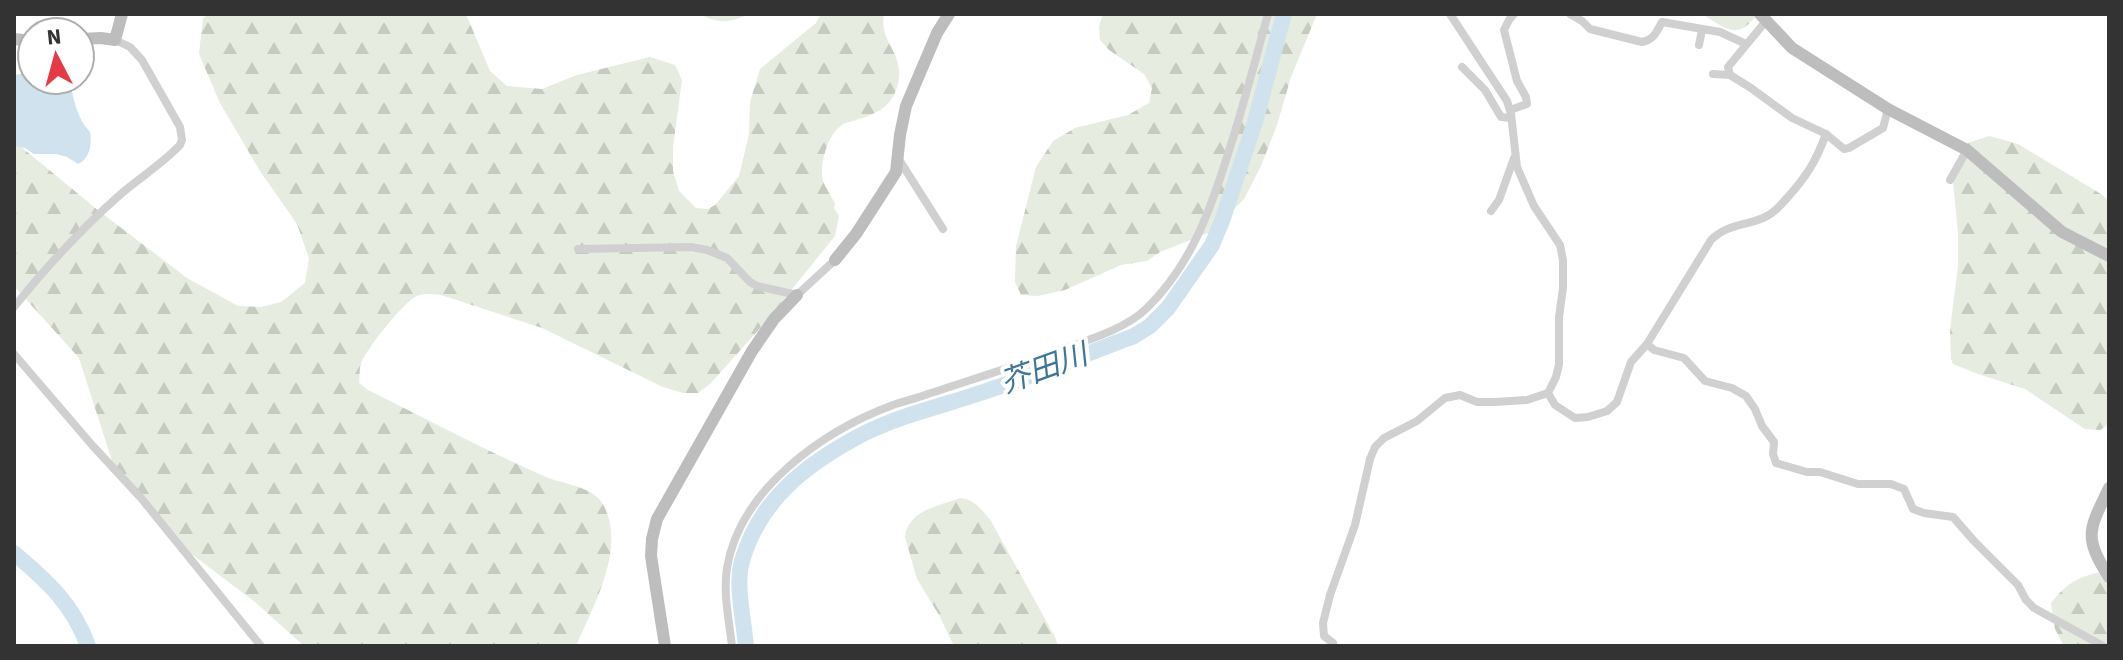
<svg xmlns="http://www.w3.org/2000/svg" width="2123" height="660" font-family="'Source Sans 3','Noto Sans JP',sans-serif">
	<defs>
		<pattern id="forest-firs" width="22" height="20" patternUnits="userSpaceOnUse" patternTransform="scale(2)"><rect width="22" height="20" fill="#e6ecdf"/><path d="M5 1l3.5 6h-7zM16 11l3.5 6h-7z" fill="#c6cbc0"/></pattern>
	</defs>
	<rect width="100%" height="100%" fill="#fff"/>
	<g fill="url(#forest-firs)">
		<path d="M209,14H466L490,71L507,86L542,89L577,75L650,57L675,65L682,80L673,147V171L679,191L696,208L708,209L715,205L739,176L749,134L750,102L760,69L816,23L821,14H884C878,45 909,54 896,90C889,110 872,115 853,121C850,122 845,122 842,125C828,134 821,160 822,176C823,185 831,195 835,204L834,208L839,216L835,236L763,325L710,384L698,393H683L663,387L542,328L441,295C432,294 423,293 415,297C402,304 366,350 361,363C359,369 360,377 359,383L368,390C427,419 486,451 546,477C565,485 594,486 604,506C626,550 593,606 576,646H304L255,602L165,534L113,464L79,358L14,286V141L99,211L187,278L238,306L261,307L281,302L305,283L309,258L297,224L260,171L220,103L199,54L203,18Z"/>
		<path d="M700,14H749C730,23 719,24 700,14Z"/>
		<polygon points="1103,14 1317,14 1291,77 1277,125 1261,166 1244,199 1213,231 1160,252 1147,261 1121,265 1065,290 1038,296 1021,295 1015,282 1016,246 1036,167 1053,141 1075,128 1128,115 1149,103 1152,88 1144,74 1109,50 1100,40 1099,27"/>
		<path d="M1702,14H1757C1738,42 1725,28 1702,14Z"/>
		<polygon points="1989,136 2018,144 2101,194 2109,201 2109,424 2100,430 2085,429 2025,389 1978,374 1953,364 1951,359 1950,330 1958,266 1958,234 1952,171 1968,143"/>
		<path d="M960,498C974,499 982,510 991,521L1055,637L1058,646H954L939,615L917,579L905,537C908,510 939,506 960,498Z"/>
		<path d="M2109,570V646H2064L2055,629L2051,603C2069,580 2081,576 2109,570Z"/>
	</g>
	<path fill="#cfe2ee" d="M32,72V80H70C73,98 77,119 90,132C92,144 90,159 78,164L67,157L56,154H34L25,148L14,146V75Z"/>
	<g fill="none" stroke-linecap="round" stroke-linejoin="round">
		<g stroke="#cfe2ee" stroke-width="16">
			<path d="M14,553C47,581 73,604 88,646"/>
			<path d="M746,646C744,621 735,585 742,561C760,498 809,462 865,433C899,416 938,407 974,395C1028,378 1081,356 1134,336L1150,326L1168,308L1212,245L1222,221L1255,122L1284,14"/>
		</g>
		<g stroke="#d0d0d0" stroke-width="8">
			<path d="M1450,14L1507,101L1511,114L1517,167L1534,206L1560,245L1563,260V288L1559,317V364L1556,377L1548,393L1555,405L1575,418L1588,417L1607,411L1617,402L1631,362L1647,344L1711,240C1727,224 1744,226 1763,218C1773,214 1780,206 1787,198C1807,176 1816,161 1826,134"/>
			<path d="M1570,14L1582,21L1590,29L1642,42C1654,40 1657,31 1662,22L1720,32L1746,44"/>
			<polyline points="1766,21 1728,67 1730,75 1751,88 1792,118 1826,134 1844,149 1849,148 1883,128 1888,109"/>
			<polyline points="1699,45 1702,30"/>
			<polyline points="1462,67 1485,90 1501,117 1511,118"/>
			<polyline points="1713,74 1730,75"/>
			<polyline points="1510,110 1527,104 1526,97 1517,81 1504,30 1509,20 1514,14"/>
			<polyline points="898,158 943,229"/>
			<polyline points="1950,180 1967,150"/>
			<polyline points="1491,211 1499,200 1514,158"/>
			<polyline points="578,249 691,247 707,250 727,258 750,282 757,286 797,295 835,260"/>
			<path d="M14,307C47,266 82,228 122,193C141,177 163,163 180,145L182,140L180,127L142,60L130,47L115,40"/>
			<polyline points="1647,344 1654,350 1684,358 1705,381 1732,388 1746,396 1755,409 1762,426 1774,442 1773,454 1776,463 1807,472 1820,472 1858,484 1891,484 1904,489 1913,509 1924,513 1953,517 1974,541 2018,585 2026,600 2034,608 2103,646"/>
			<polyline points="14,354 92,445 141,498 261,646"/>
			<polyline points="1333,643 1324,636 1323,623 1330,595 1355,525 1370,459 1375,447 1384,438 1417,421 1445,398 1460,395 1477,402 1495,402 1527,400 1548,393"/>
			<path d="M732,646C729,620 723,593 727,568C740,489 823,431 893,405C905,401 917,398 928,394C970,380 1013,367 1054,352C1084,341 1125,330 1147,308C1191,265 1210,211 1228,154C1243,108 1255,61 1268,14"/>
		</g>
		<g stroke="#bdbdbd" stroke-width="12">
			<polyline points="1760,14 1792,48 1888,109 1967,150 2062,232 2109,256"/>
			<polyline points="14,39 32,41"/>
			<polyline points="80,39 101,38 115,40 122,14"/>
			<polyline points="835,260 856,234 896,172 900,135 906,106 937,33 949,14"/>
			<path d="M2109,488C2089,530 2083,536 2109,577"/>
			<polyline points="665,646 651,556 652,539 657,519 752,351 774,319 797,295"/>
		</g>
	</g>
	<g text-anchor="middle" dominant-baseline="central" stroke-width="8" stroke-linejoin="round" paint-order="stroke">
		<g font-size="30" font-style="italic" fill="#3f7597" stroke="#fff">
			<text transform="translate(1044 369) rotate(-20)">芥田川</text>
		</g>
	</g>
	<rect width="2123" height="660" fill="none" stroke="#333333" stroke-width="32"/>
	<g transform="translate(56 56) rotate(354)"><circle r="38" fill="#ffffff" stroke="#adadad" stroke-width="2"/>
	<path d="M0-6L14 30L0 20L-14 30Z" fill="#e63946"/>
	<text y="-12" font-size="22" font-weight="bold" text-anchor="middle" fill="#333333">N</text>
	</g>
</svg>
